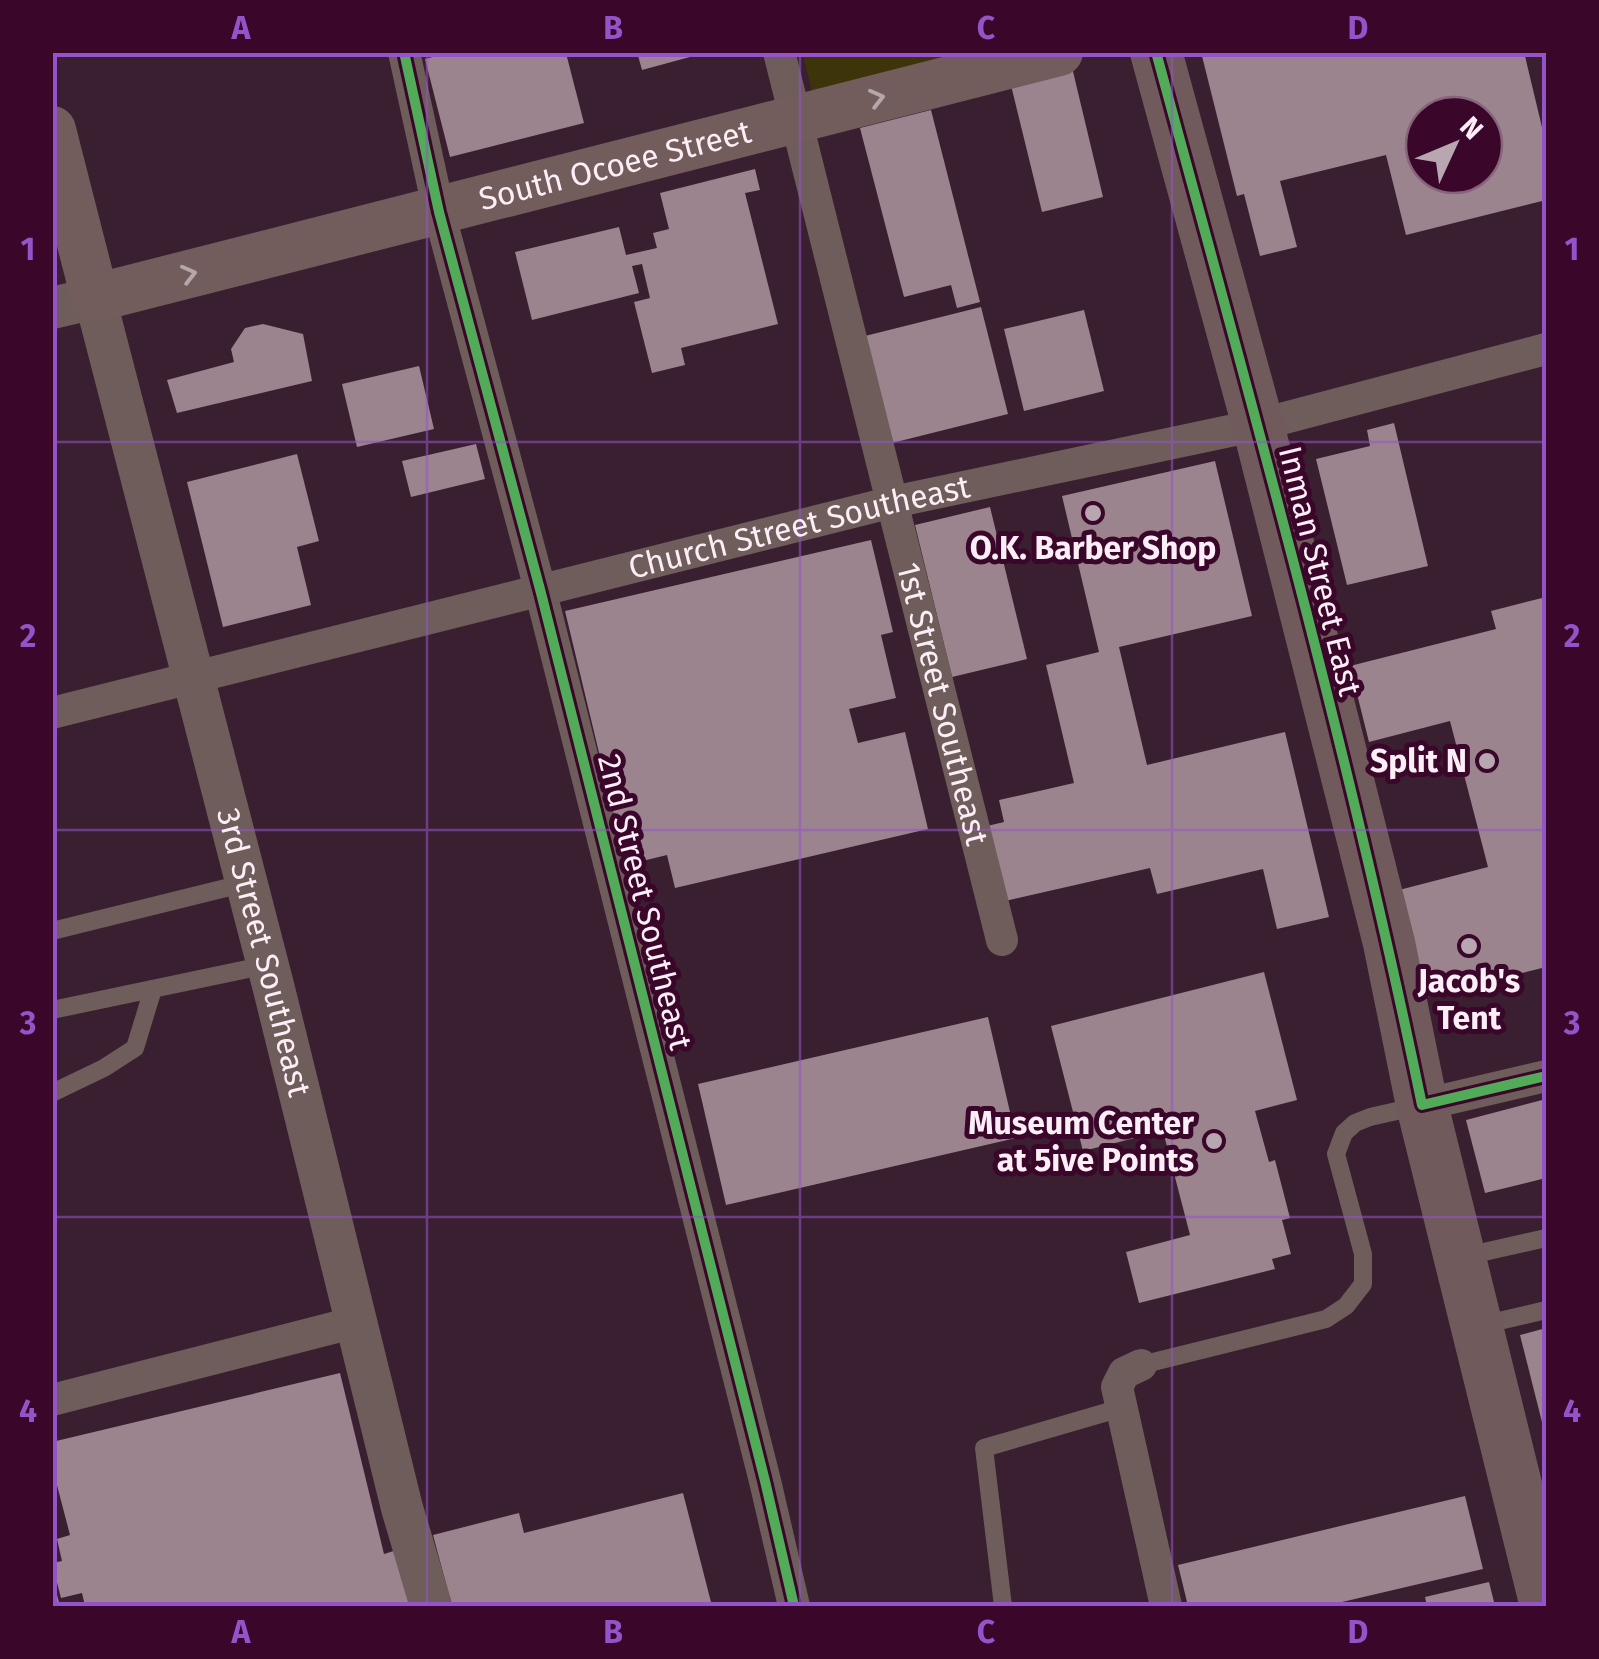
<svg xmlns="http://www.w3.org/2000/svg" width="1599" height="1659" font-family="'Fira Sans',sans-serif">
	<rect width="100%" height="100%" fill="#3a1f30"/>
	<polygon fill="#3d3509" points="802,52 983,53 813,95"/>
	<g fill="#9b848e" fill-rule="evenodd">
		<polygon points="451,52 578,52 567,57 584,123 450,157 425,59"/>
		<polygon points="637,52 701,52 701,54 642,70"/>
		<path d="M1201,52H1524L1546,144V200L1406,235L1386,155L1280,181L1297,247L1260,256L1244,194L1237,196ZM1424,115H1484V175H1424Z"/>
		<polygon points="1070,59 1103,197 1042,212 1008,73"/>
		<polygon points="931,110 980,302 957,308 951,285 904,297 860,128"/>
		<polygon points="755,169 760,190 745,193 778,324 681,348 685,365 652,373 634,302 650,298 642,264 632,266 639,293 532,320 515,252 619,227 626,255 657,248 653,233 669,229 660,193"/>
		<polygon points="981,307 1008,414 888,444 861,337"/>
		<polygon points="1084,310 1104,391 1024,411 1004,329"/>
		<polygon points="263,324 303,334 312,381 177,413 167,380 234,362 231,349 245,328"/>
		<polygon points="419,366 434,429 357,447 342,384"/>
		<polygon points="1394,423 1428,566 1347,585 1316,459 1370,446 1367,430"/>
		<polygon points="476,444 485,479 411,497 402,461"/>
		<polygon points="297,454 319,541 297,547 311,605 223,627 187,482"/>
		<polygon points="1215,461 1252,616 1119,647 1147,765 1285,732 1329,917 1277,929 1263,869 1157,894 1150,868 1001,902 983,827 1004,822 999,800 1074,783 1046,665 1099,652 1062,496"/>
		<polygon points="990,507 1027,659 952,677 915,525"/>
		<polygon points="871,540 893,632 881,635 896,698 849,709 858,743 905,732 928,829 675,888 667,855 626,865 565,611"/>
		<polygon points="1546,597 1546,967 1427,997 1399,890 1488,867 1450,721 1369,742 1350,666 1496,629 1491,611"/>
		<polygon points="1264,972 1297,1100 1255,1111 1269,1162 1275,1160 1290,1218 1282,1220 1291,1254 1272,1259 1275,1269 1139,1303 1126,1252 1190,1235 1163,1131 1083,1151 1051,1026"/>
		<polygon points="988,1017 1016,1138 726,1205 698,1084"/>
		<polygon points="1546,1099 1546,1178 1485,1193 1466,1120"/>
		<polygon points="1546,1328 1546,1434 1545,1434 1520,1335"/>
		<polygon points="340,1373 384,1554 397,1550 411,1606 85,1606 82,1593 61,1598 52,1563 62,1561 57,1539 70,1535 52,1466 52,1442"/>
		<polygon points="683,1493 712,1606 452,1606 433,1535 519,1513 524,1533"/>
		<polygon points="1465,1496 1483,1569 1325,1606 1188,1606 1178,1565"/>
		<polygon points="1489,1582 1495,1606 1427,1606 1425,1597"/>
		<polygon points="52,1584 54,1584 60,1606 52,1606"/>
	</g>
	<g fill="none" stroke-linecap="round" stroke-linejoin="round">
		<g stroke="#6e5d5a" stroke-width="18">
			<polyline points="52,931 246,883"/>
			<polyline points="52,1010 267,965"/>
			<polyline points="52,1093 104,1068 135,1048 153,989"/>
			<polyline points="1466,1256 1546,1238"/>
			<polyline points="1482,1325 1546,1310"/>
			<polyline points="1141,1365 1326,1319 1346,1306 1363,1284 1363,1254 1336,1154 1344,1133 1355,1123 1370,1117 1419,1106"/>
			<polyline points="1003,1606 984,1448 1121,1408"/>
		</g>
		<g stroke="#6e5d5a" stroke-width="32">
			<polyline points="404,52 439,212 541,593 765,1481 794,1606"/>
			<path id="s1" d="M779,52L1002,940"/>
			<path id="s2" d="M52,713L893,502L1258,425L1546,349"/>
			<polyline points="1422,1105 1546,1076"/>
			<polyline points="1141,1365 1124,1373 1117,1387 1166,1606"/>
			<polyline points="52,1400 356,1322"/>
		</g>
		<path stroke="#6e5d5a" stroke-width="42" id="s3" d="M52,308L95,298L274,989L402,1508L431,1606"/>
		<path stroke="#725d5c" stroke-width="48" id="s4" d="M52,130L95,298L1059,52"/>
		<polyline stroke="#715a5b" stroke-width="52" points="1156,52 1258,425 1389,943 1422,1105 1546,1606"/>
		<g stroke="#3a072a" stroke-width="16">
			<g id="cycleway">
				<polyline points="404,52 439,212 541,593 765,1481 794,1606"/>
				<path d="M1156,52C1251,401 1349,751 1422,1105L1546,1076"/>
			</g>
		</g>
		<use href="#cycleway" stroke="#51ab58" stroke-width="10"/>
	</g>
	<defs><path id="oneway-chevron" d="M-2-3.5L2.5 0L-2 3.5" fill="none" stroke-width="1.6" stroke-linecap="round" stroke-linejoin="round" transform="scale(2.5)"/></defs>
	<g stroke="#b7a6a9">
		<use href="#oneway-chevron" transform="translate(877 98) rotate(-14)"/>
		<use href="#oneway-chevron" transform="translate(189 274) rotate(-14)"/>
	</g>
	<path fill="none" stroke="#9553ca" stroke-width="2.5" stroke-opacity="0.55" d="M427,52V1606M800,52V1606M1172,52V1606M52,442H1546M52,830H1546M52,1217H1546"/>
	<g fill="#b8a6b1" stroke="#3a072a" stroke-width="4">
		<circle cx="1093" cy="513" r="10"/>
		<circle cx="1487" cy="761" r="10"/>
		<circle cx="1469" cy="946" r="10"/>
		<circle cx="1214" cy="1141" r="10"/>
	</g>
	<g text-anchor="middle" dominant-baseline="central" stroke-width="10" stroke-linejoin="round" paint-order="stroke">
		<g font-size="32" fill="#fceef6" stroke="#3a072a">
			<text stroke="none"><textPath href="#s4" startOffset="710">South Ocoee Street</textPath></text>
			<text stroke="none"><textPath href="#s2" startOffset="770">Church Street Southeast</textPath></text>
			<text transform="translate(1320 571) rotate(76)">Inman Street East</text>
			<text stroke="none"><textPath href="#s1" startOffset="672">1st Street Southeast</textPath></text>
			<text transform="translate(645 902) rotate(76)">2nd Street Southeast</text>
			<text stroke="none"><textPath href="#s3" startOffset="720">3rd Street Southeast</textPath></text>
		</g>
		<g font-size="32" font-weight="bold" fill="#fceef6" stroke="#3a072a">
			<text x="1093" y="548">O.K. Barber Shop</text>
			<text x="1467" y="761" text-anchor="end">Split N</text>
			<text x="1469" y="981">Jacob's<tspan x="1469" dy="37">Tent</tspan></text>
			<text x="1194" y="1123" text-anchor="end">Museum Center<tspan x="1194" dy="37">at 5ive Points</tspan></text>
		</g>
	</g>
	<rect width="1599" height="1659" fill="none" stroke="#3a072a" stroke-width="110"/>
	<g transform="translate(1454 145) rotate(46)"><circle r="48" fill="#3a072a" stroke="#88637c" stroke-width="2.5"/>
	<path d="M0-8L18 38L0 25L-18 38Z" fill="#b8a6b1"/>
	<text y="-15" font-size="28" font-weight="bold" text-anchor="middle" fill="#fceef6">N</text>
	</g>
	<rect x="55" y="55" width="1489" height="1549" fill="none" stroke="#9553ca" stroke-width="4"/>
	<g font-size="32" text-anchor="middle" font-weight="bold" fill="#9553ca">
		<text x="241" y="39">A</text>
		<text x="613" y="39">B</text>
		<text x="986" y="39">C</text>
		<text x="1358" y="39">D</text>
		<text x="28" y="260">1</text>
		<text x="1572" y="260">1</text>
		<text x="28" y="647">2</text>
		<text x="1572" y="647">2</text>
		<text x="28" y="1034">3</text>
		<text x="1572" y="1034">3</text>
		<text x="28" y="1422">4</text>
		<text x="1572" y="1422">4</text>
		<text x="241" y="1643">A</text>
		<text x="613" y="1643">B</text>
		<text x="986" y="1643">C</text>
		<text x="1358" y="1643">D</text>
	</g>
</svg>
